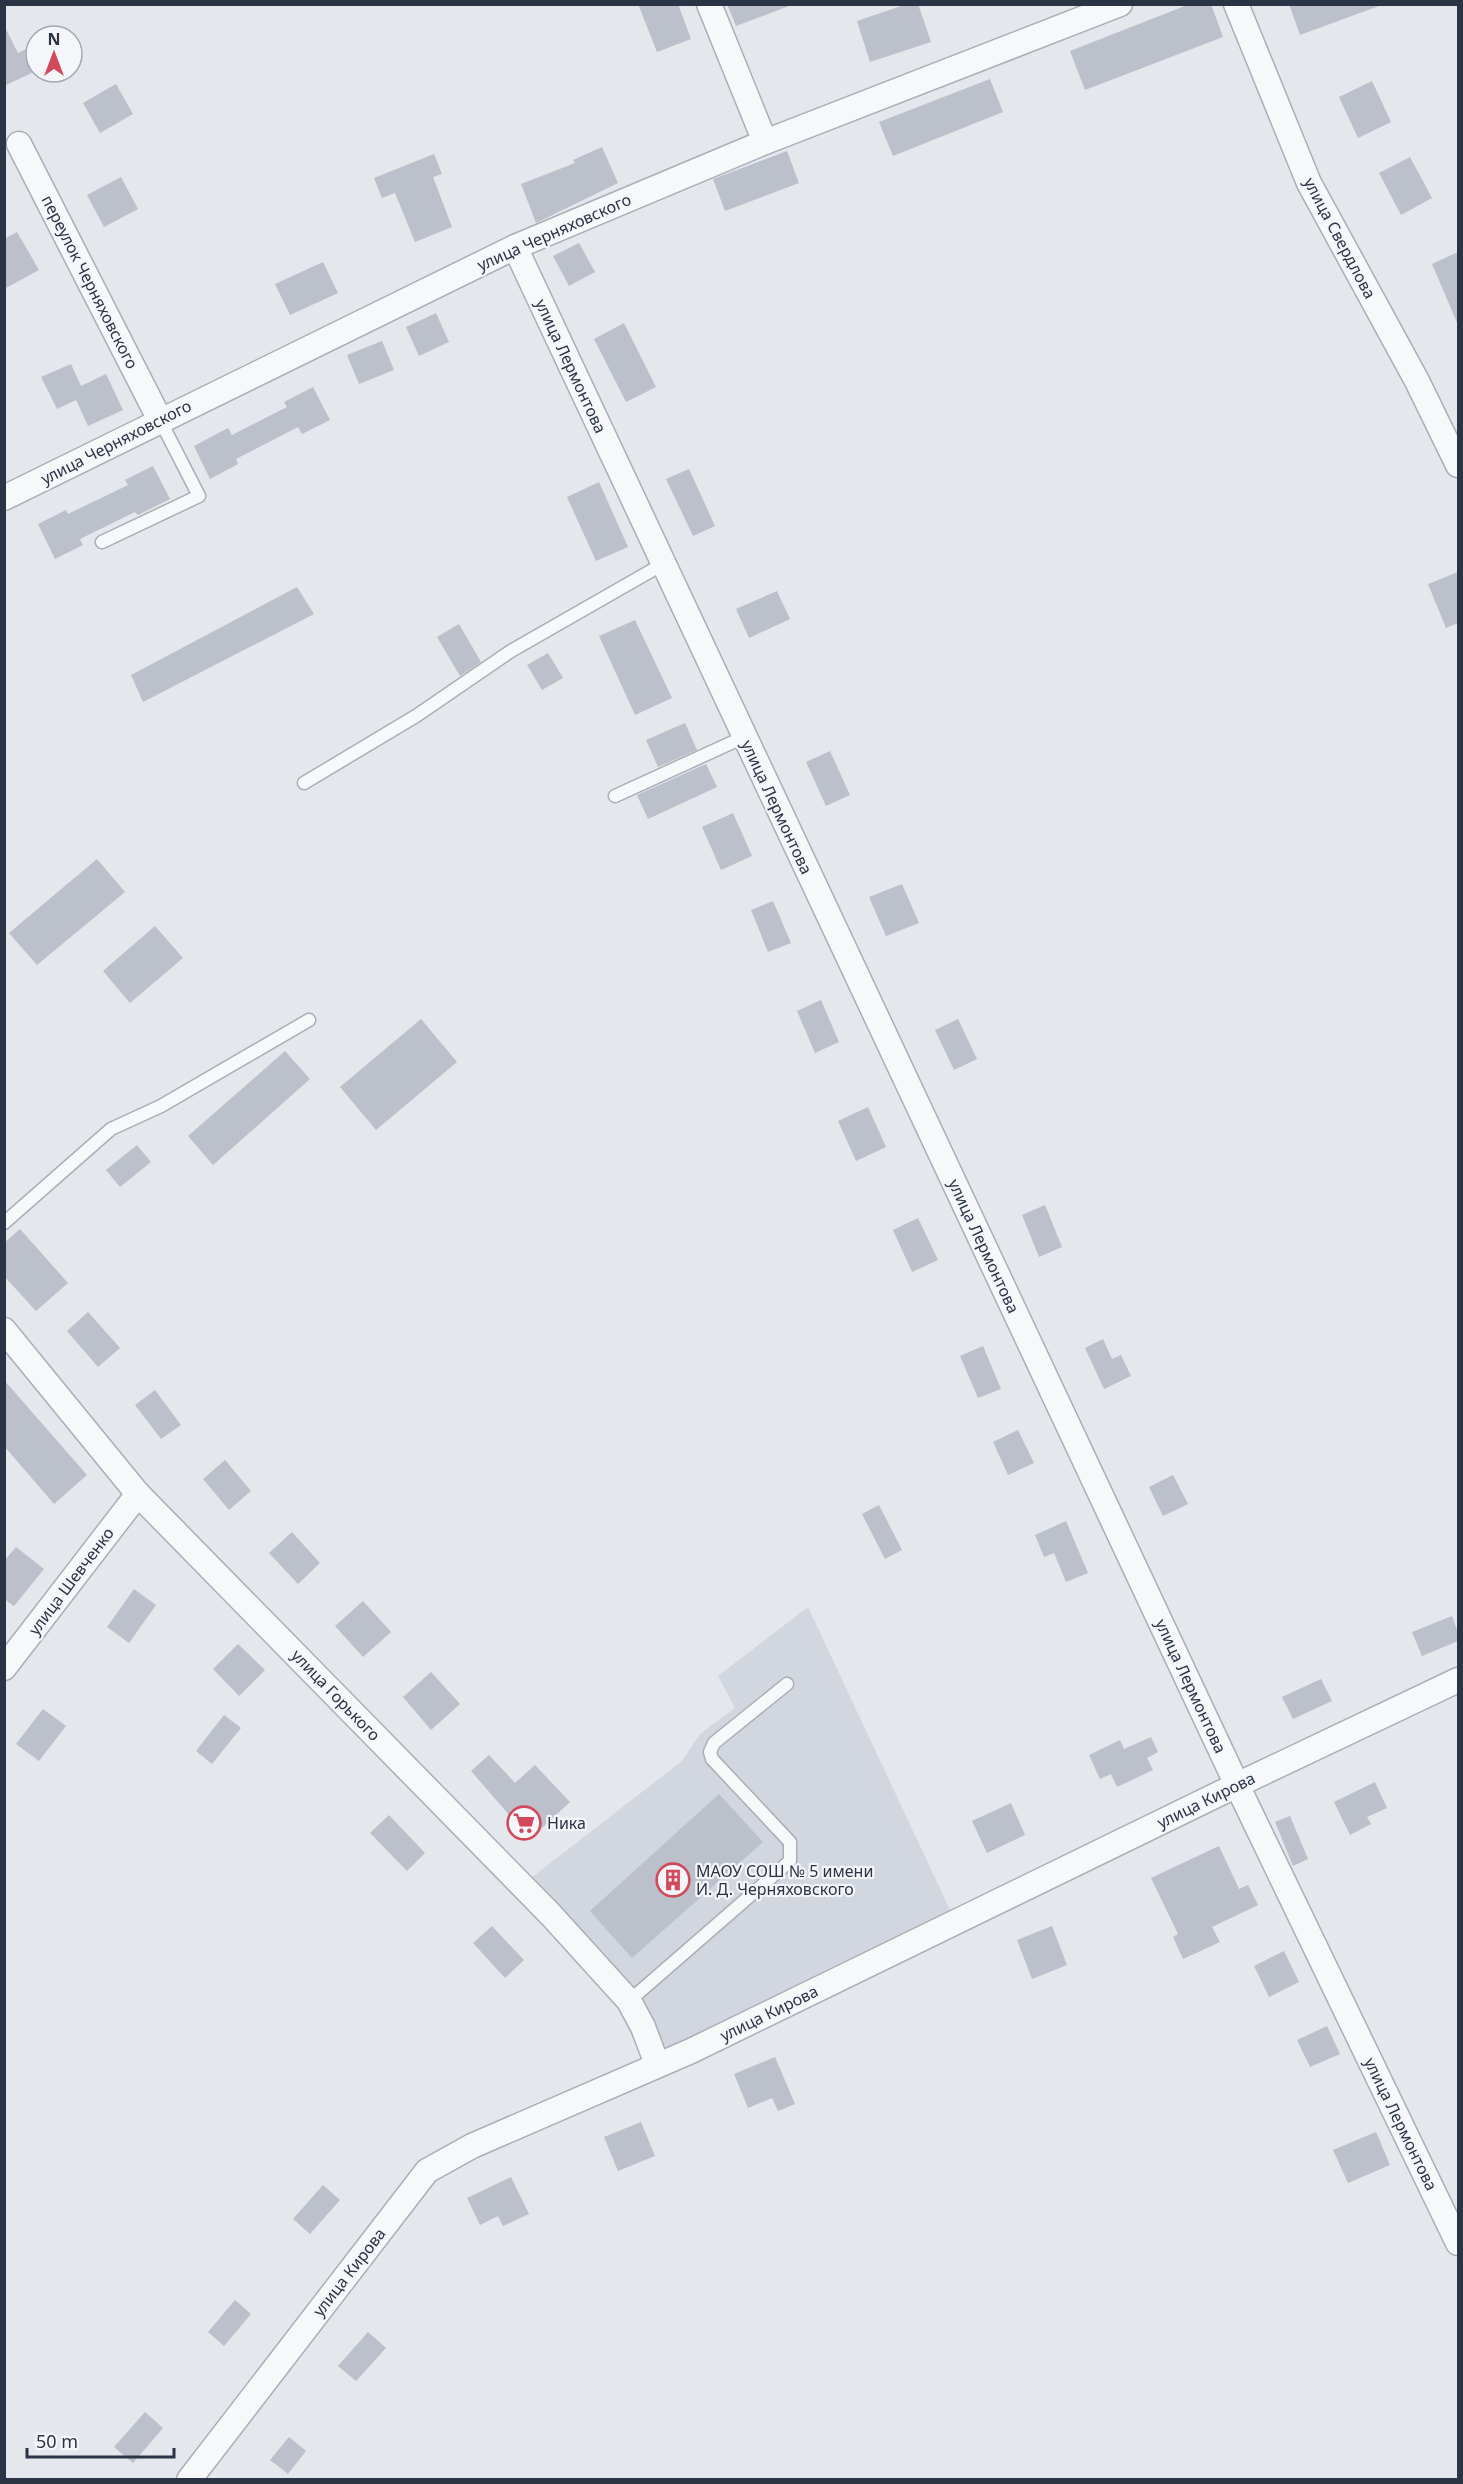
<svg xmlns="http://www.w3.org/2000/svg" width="1463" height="2484" font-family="'Noto Sans',sans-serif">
	<rect width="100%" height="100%" fill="#e4e7ec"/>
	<polygon fill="#d2d6de" points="808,1607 951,1912 679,2046 667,2048 531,1878 682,1761 700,1734 735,1708 718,1676"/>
	<g fill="#bbc0ca">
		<polygon points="638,4 678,4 691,39 657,52"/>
		<polygon points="727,4 789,4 789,6 736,26"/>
		<polygon points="907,4 918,4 931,42 870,62 857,21"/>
		<polygon points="1190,4 1211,4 1223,37 1085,90 1070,51"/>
		<polygon points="1289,4 1378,4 1379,6 1300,35"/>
		<polygon points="4,25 18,53 36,44 36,71 4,86"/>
		<polygon points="990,79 1003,112 893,156 879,122"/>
		<polygon points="1372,81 1391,122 1358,138 1339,97"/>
		<polygon points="116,84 133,114 100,133 83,103"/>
		<polygon points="602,147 618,183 536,223 521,184 575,163 573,160"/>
		<polygon points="787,151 799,183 725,211 713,179"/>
		<polygon points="434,154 442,174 433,177 452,227 415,242 395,193 382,198 374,178"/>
		<polygon points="1410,157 1432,198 1401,215 1379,173"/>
		<polygon points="121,177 138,209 104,227 87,195"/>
		<polygon points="17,232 39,270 4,289 4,239"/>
		<polygon points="579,243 595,272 569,286 553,256"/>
		<polygon points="1458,252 1458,325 1432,264"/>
		<polygon points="323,262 338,293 290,315 275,284"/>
		<polygon points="436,313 449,342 419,356 406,327"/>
		<polygon points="624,323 656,387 626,402 594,339"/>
		<polygon points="382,341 394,370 359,384 347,355"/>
		<polygon points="71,364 81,386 106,374 123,410 88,426 76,400 57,409 41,377"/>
		<polygon points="313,387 330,420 302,434 298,427 236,459 238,464 210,479 194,446 228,428 232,435 287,407 284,402"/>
		<polygon points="153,466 170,499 138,515 135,512 80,539 83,545 55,559 38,524 66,510 68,514 128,485 125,480"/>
		<polygon points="689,469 715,526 693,536 666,479"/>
		<polygon points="599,482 628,547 596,561 567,497"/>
		<polygon points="1458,572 1458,623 1446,628 1428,584"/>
		<polygon points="297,587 314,614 143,702 131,675"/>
		<polygon points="777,591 790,619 749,638 736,609"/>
		<polygon points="635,620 672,698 635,715 599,636"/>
		<polygon points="459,624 481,662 460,676 437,637"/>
		<polygon points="548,653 563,678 542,690 527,665"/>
		<polygon points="685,723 697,750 658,767 646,740"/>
		<polygon points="830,751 850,795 826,806 806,762"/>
		<polygon points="706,764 717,787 648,819 637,795"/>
		<polygon points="733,813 752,856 721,870 702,827"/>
		<polygon points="97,859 125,892 37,965 9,933"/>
		<polygon points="902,884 919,923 886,936 869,897"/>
		<polygon points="773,901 791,943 768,952 751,910"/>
		<polygon points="155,926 183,958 130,1003 103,971"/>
		<polygon points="821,1000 839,1042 815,1053 797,1011"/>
		<polygon points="421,1019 457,1062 376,1130 340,1087"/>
		<polygon points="958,1019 977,1059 954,1070 935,1030"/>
		<polygon points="285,1051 310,1079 213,1165 188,1136"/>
		<polygon points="868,1107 886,1147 856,1161 838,1121"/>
		<polygon points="137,1145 151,1162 120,1187 106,1170"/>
		<polygon points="1045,1205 1062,1247 1039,1257 1022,1215"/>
		<polygon points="918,1218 938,1260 912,1272 893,1230"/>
		<polygon points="20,1229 68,1283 36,1311 4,1276 4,1243"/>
		<polygon points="88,1312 120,1348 98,1367 67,1331"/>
		<polygon points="1103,1339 1112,1359 1121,1355 1131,1376 1104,1389 1085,1348"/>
		<polygon points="983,1346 1001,1389 978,1398 960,1356"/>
		<polygon points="4,1380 87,1475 54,1504 4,1446"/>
		<polygon points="155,1390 181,1425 161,1439 135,1405"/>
		<polygon points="1018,1430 1034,1463 1008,1475 993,1442"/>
		<polygon points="225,1460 251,1491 229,1510 203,1479"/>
		<polygon points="1173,1475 1188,1504 1163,1516 1149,1487"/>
		<polygon points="879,1505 902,1550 885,1559 862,1514"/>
		<polygon points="1066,1521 1088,1573 1066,1582 1054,1553 1044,1557 1035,1535"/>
		<polygon points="292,1532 320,1563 298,1584 269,1553"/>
		<polygon points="16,1547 44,1569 14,1606 4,1599 4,1561"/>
		<polygon points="134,1589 156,1605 129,1643 107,1627"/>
		<polygon points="363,1601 391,1632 363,1657 335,1626"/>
		<polygon points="1452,1616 1458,1633 1458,1641 1422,1656 1412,1632"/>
		<polygon points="238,1644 265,1670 239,1696 213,1669"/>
		<polygon points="431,1672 460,1704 431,1730 403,1697"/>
		<polygon points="1321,1679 1332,1701 1293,1719 1282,1697"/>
		<polygon points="43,1709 66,1726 39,1761 16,1744"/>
		<polygon points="224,1715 241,1728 212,1764 196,1751"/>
		<polygon points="1151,1737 1158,1752 1147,1758 1153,1770 1117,1787 1111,1774 1100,1779 1089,1755 1120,1740 1124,1749"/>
		<polygon points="489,1755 515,1783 535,1765 570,1802 530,1839 471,1771"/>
		<polygon points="1375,1782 1387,1808 1367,1817 1371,1824 1350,1835 1334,1802"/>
		<polygon points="719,1794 763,1842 632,1958 590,1911"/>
		<polygon points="1011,1803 1025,1835 987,1853 972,1821"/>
		<polygon points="389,1815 425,1853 407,1871 370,1833"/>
		<polygon points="1290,1816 1308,1859 1293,1866 1275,1822"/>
		<polygon points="1219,1846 1239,1889 1248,1885 1258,1905 1212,1927 1220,1942 1183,1959 1173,1937 1178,1934 1151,1878"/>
		<polygon points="492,1926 524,1960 505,1978 473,1943"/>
		<polygon points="1052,1926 1067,1965 1032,1979 1017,1940"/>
		<polygon points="1284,1951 1299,1982 1269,1997 1254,1966"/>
		<polygon points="1327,2026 1340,2054 1310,2067 1297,2040"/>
		<polygon points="775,2057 795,2104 778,2111 772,2098 748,2108 734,2074"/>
		<polygon points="641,2122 655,2156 618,2171 604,2137"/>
		<polygon points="1376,2132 1390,2165 1348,2183 1333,2150"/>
		<polygon points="511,2177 529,2214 503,2226 498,2216 480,2225 467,2198"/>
		<polygon points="323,2185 340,2200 310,2234 293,2219"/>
		<polygon points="235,2300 251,2314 224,2346 208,2332"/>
		<polygon points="368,2332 386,2348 356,2381 338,2366"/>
		<polygon points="145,2412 163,2428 133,2463 114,2447"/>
		<polygon points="289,2437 306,2451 288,2474 270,2460"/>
	</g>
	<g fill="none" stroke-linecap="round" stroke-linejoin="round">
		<g stroke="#a9aeb7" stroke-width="15">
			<g id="service">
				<polyline points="102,542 199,496 160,420"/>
				<polyline points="304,783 416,716 511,651 663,564"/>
				<polyline points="615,796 744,737"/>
				<polyline points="4,1223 111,1129 161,1106 309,1020"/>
				<polyline points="629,2001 790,1861 790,1842 712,1759 710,1752 714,1743 787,1684"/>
			</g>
		</g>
		<g stroke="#a9aeb7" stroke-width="27">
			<g id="minor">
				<polyline points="709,4 765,142"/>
				<polyline points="1236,4 1309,183 1417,381 1458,465"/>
				<polyline points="19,144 160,420"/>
				<polyline points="515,247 1237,1785 1458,2243"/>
				<polyline points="4,498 515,247 765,142 1120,4"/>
				<polyline points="4,1330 138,1494 551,1915 629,2001 643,2027 657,2064"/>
				<polyline points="4,1668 138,1494"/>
				<polyline points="189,2480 427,2171 472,2146 691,2051 1237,1785 1458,1680"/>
			</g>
		</g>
		<use href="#service" stroke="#f7f8fa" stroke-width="12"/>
		<use href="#minor" stroke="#f7f8fa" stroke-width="24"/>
	</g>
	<defs>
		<g id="supermarket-ring" transform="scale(1.725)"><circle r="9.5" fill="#f4f6f9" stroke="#d1495b" stroke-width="1.5"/><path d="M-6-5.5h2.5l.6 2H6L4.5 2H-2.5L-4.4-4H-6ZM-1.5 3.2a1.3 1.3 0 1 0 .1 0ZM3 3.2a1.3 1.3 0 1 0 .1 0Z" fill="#d1495b"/></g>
		<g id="building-ring" transform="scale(1.725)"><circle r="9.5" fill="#f4f6f9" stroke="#d1495b" stroke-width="1.5"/><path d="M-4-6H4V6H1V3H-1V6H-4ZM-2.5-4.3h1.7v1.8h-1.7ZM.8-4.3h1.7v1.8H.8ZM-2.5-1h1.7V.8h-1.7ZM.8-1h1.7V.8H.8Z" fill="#d1495b"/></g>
	</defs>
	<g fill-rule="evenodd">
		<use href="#supermarket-ring" x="524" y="1823"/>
		<use href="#building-ring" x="673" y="1880"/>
	</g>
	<g text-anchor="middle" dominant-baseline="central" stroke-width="4.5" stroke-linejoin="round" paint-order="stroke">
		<g font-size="16" fill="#2b3445" stroke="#f4f6f9">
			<text transform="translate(554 232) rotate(-24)">улица Черняховского</text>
			<text transform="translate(1340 238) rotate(62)">улица Свердлова</text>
			<text transform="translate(90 282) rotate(63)">переулок Черняховского</text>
			<text transform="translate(571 366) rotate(65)">улица Лермонтова</text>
			<text transform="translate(116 442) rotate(-27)">улица Черняховского</text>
			<text transform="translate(777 807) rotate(65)">улица Лермонтова</text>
			<text transform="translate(984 1246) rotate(65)">улица Лермонтова</text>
			<text transform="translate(71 1581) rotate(-53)">улица Шевченко</text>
			<text transform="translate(1191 1686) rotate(65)">улица Лермонтова</text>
			<text transform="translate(336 1695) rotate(46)">улица Горького</text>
			<text transform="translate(1206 1800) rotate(-26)">улица Кирова</text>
			<text transform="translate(769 2013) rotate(-26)">улица Кирова</text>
			<text transform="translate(1401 2124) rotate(64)">улица Лермонтова</text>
			<text transform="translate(349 2272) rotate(-52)">улица Кирова</text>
		</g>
		<g font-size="16" fill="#2b3445" stroke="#f4f6f9" text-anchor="start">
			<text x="547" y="1823">Ника</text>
			<text x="696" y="1871">МАОУ СОШ № 5 имени<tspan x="696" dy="18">И. Д. Черняховского</tspan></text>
		</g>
	</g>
	<rect width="1463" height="2484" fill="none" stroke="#2b3445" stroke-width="12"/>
	<g transform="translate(54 54)"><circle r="28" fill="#f4f6f9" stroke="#a4a8b1" stroke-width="1.5"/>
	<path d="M0-4.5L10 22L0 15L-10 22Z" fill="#d1495b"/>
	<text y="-9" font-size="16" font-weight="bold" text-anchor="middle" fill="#2b3445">N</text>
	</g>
	<path d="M27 2448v9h147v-9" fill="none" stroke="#2b3445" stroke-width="3"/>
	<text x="36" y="2448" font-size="18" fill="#2b3445" stroke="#f4f6f9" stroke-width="4.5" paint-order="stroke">50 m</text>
</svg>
